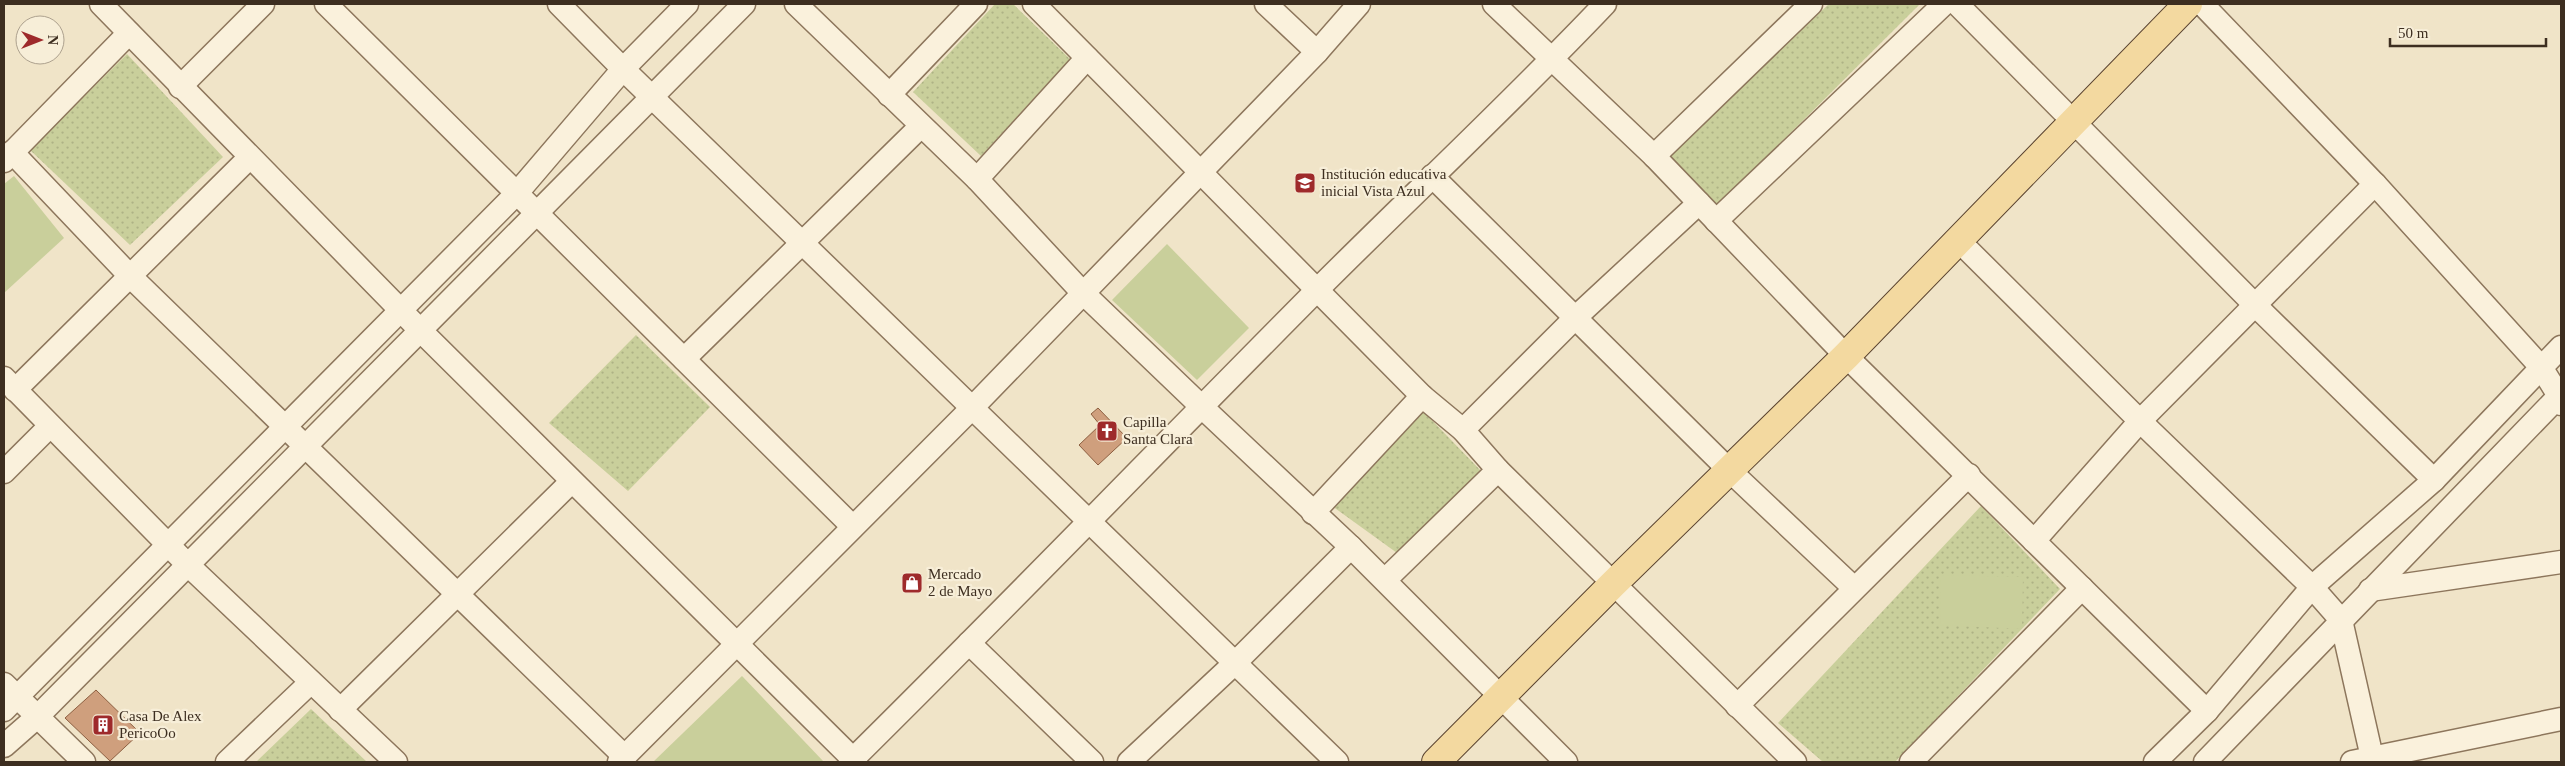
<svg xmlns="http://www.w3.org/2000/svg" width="2565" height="766" font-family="Georgia,serif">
	<defs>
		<pattern id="grass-dots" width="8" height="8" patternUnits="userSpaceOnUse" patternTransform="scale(1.25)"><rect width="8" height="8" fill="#c9cf9b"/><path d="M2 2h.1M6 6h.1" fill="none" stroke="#aeb285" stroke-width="1.8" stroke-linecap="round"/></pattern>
	</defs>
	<rect width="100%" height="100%" fill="#f0e4c8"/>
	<g fill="url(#grass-dots)">
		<polygon points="995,4 1013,4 1070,59 981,156 913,92"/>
		<polygon points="1829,4 1920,4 1717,206 1668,153"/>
		<polygon points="127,54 223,157 130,245 30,150"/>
		<polygon points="636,335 710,407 628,491 549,423"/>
		<polygon points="1417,405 1485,475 1404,558 1332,506"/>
		<polygon points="1981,506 2060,589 1895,762 1823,762 1778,723"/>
		<polygon points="311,709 367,762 256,762"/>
	</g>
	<g fill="#c9cf9b">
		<polygon points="14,176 64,238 4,293 4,184"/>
		<polygon points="1167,244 1249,328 1197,380 1112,300"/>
		<polygon points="1941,575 2023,577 2022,629 1940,625"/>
		<polygon points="742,676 824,762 653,762"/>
	</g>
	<g fill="#cf9f7d" stroke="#8d5f41">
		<polygon points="1098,408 1127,438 1098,465 1079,445 1100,425 1091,414"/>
		<polygon points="96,690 140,733 110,761 65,718"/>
	</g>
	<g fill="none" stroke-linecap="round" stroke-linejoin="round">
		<g stroke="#8d765c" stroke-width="25">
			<g id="minor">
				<polyline points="101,4 421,331 856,762"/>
				<polyline points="326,4 852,526"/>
				<polyline points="559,4 623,69 1337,762"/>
				<polyline points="796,4 977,179 1082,292 1203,408 1351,547 1566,762"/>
				<polyline points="1034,4 1422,396 1463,430 1498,470 1795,762"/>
				<polyline points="1266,4 1317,52"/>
				<polyline points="1494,4 1654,156 1846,356 2207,711"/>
				<polyline points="1957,4 2255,305 2434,480"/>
				<polyline points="2202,4 2375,184 2541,367 2559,396 2561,404"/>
				<polyline points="180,87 263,4"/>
				<polyline points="889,95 976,4"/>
				<polyline points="12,152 130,276 625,757"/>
				<polyline points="1654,156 1811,4"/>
				<polyline points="4,161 129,33"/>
				<polyline points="1432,176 1729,470 1854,588"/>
				<polyline points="977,179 1087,58"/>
				<polyline points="1716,221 1944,4"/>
				<polyline points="1959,241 2140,421 2312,587 2341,620 2373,762"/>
				<polyline points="684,359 921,126"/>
				<polyline points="4,378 188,565 396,762"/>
				<polyline points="15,390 249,158"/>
				<polyline points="1463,430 1576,317 1699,203"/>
				<polyline points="4,472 50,426"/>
				<polyline points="1313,513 1422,396"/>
				<polyline points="2034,541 2140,421 2375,184"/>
				<polyline points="1385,580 1498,470"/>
				<polyline points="2370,590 2561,562"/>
				<polyline points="969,643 1092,762"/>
				<polyline points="4,684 84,762"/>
				<polyline points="1737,706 1969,475"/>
				<polyline points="4,710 517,193 623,69 687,4"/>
				<polyline points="340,710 571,482"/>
				<polyline points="4,746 37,717 744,4"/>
				<polyline points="227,762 311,682"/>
				<polyline points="619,762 972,408 1317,52 1359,4"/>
				<path d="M850,762C1008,606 1162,446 1319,288C1414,193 1513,101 1605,4"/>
				<polyline points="1129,762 1235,663 1351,547"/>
				<polyline points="1911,762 2082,588"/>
				<polyline points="2155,762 2207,711 2312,587 2434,480 2561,347"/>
				<polyline points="2205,762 2561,394"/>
				<polyline points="2352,762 2561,719"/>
			</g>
		</g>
		<g stroke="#5b4430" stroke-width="30">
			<polyline id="major" points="1436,762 1612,585 1846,356 2188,4"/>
		</g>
		<use href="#minor" stroke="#faf1dc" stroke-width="22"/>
		<use href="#major" stroke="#f3d9a0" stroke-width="28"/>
	</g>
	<defs>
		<g id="school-square" transform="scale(1.125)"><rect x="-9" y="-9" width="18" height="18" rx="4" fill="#9e2a2b" stroke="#f7eed8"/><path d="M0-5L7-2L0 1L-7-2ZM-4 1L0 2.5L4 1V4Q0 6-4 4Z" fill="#fff"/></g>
		<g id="church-square" transform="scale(1.125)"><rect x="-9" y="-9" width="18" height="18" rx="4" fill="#9e2a2b" stroke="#f7eed8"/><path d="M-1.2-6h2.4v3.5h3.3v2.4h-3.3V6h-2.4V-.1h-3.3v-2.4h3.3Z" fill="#fff"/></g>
		<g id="shop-square" transform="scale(1.125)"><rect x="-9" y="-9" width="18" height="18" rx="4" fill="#9e2a2b" stroke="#f7eed8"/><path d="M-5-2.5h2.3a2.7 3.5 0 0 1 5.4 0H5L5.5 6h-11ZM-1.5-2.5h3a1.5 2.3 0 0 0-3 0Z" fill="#fff"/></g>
		<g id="building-square" transform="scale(1.125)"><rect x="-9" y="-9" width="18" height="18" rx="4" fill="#9e2a2b" stroke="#f7eed8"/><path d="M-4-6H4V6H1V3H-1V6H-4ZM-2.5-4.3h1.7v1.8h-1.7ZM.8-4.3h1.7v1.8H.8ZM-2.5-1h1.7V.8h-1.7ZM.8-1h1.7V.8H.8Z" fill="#fff"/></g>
	</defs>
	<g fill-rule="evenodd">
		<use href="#school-square" x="1305" y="183"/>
		<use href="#church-square" x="1107" y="431"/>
		<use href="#shop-square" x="912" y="583"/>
		<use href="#building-square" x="103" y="725"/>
	</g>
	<g text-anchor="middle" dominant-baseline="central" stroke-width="4.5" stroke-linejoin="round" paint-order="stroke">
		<g font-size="15" fill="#3d2e20" stroke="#f7eed8" text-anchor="start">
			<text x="1321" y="174">Institución educativa<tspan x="1321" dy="17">inicial Vista Azul</tspan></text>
			<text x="1123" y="422">Capilla<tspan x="1123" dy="17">Santa Clara</tspan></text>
			<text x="928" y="574">Mercado<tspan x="928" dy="17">2 de Mayo</tspan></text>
			<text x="119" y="716">Casa De Alex<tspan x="119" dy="17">PericoOo</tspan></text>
		</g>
	</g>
	<rect width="2565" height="766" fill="none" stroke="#3d2e20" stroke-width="10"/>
	<g transform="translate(40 40) rotate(90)"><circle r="24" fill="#f7eed8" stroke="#ada18e"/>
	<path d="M0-4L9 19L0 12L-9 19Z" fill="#9e2a2b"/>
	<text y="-8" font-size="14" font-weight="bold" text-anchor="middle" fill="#3d2e20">N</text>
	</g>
	<path d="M2390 38v8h156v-8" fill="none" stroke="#3d2e20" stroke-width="2.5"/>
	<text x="2398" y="38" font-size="15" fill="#3d2e20" stroke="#f7eed8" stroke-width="4" paint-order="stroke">50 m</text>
</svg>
